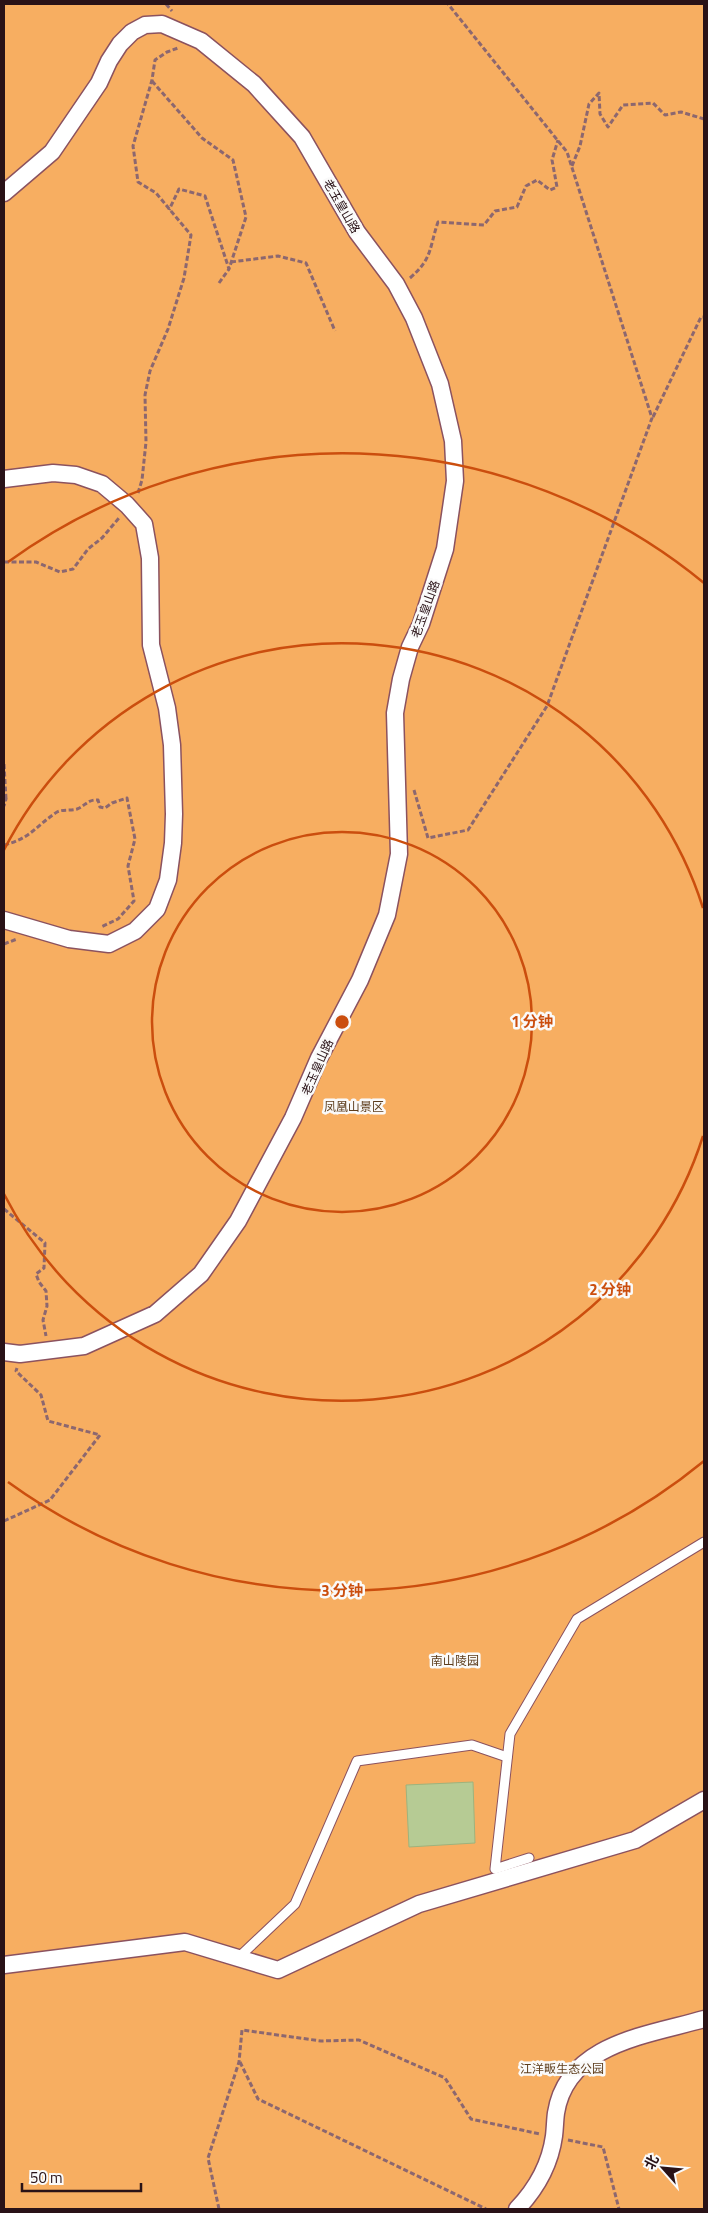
<svg xmlns="http://www.w3.org/2000/svg" width="708" height="2213" font-family="'Titillium Web','Noto Sans SC',sans-serif">
	<rect width="100%" height="100%" fill="#ffc9d4"/>
	<rect fill="#f7ae61" x="4" y="4" width="700" height="2205"/>
	<polygon fill="#b6cb94" stroke="#9eb37d" points="473,1782 475,1843 409,1847 406,1785"/>
	<g fill="none" stroke-linecap="round" stroke-linejoin="round">
		<g stroke="#8b525f" stroke-width="11">
			<g id="service">
				<polyline points="529,1858 495,1869 510,1734 577,1619 704,1542"/>
				<polyline points="238,1958 295,1904 357,1761 472,1745 507,1757"/>
			</g>
		</g>
		<g stroke="#8b525f" stroke-width="19">
			<g id="minor">
				<polyline points="4,193 52,152 99,83 109,61 120,44 132,32 145,25 162,24 201,41 254,84 302,137 357,232 396,284 414,318 440,384 453,441 455,481 445,549 421,624 410,647 401,679 395,713 399,854 387,915 360,980 319,1058 293,1118 238,1221 201,1274 155,1314 84,1346 20,1354 4,1352"/>
				<polyline points="4,479 53,473 76,475 102,484 127,505 144,524 150,558 151,645 167,708 172,745 174,814 173,843 168,880 157,909 135,931 109,944 69,939 4,920"/>
				<polyline points="4,1965 185,1942 278,1970 419,1904 635,1840 704,1800"/>
				<path d="M517,2209C537,2188 550,2165 554,2136C555,2128 555,2120 556,2113C567,2043 649,2035 704,2019"/>
			</g>
		</g>
		<g stroke="#8c676f" stroke-width="3" stroke-dasharray="5 2.5" stroke-linecap="butt">
			<polyline points="166,4 172,11"/>
			<polyline points="152,81 202,138 233,160 246,217 229,269 205,196 179,189 169,210"/>
			<polyline points="572,166 580,146 589,104 599,93 600,114 608,127 623,105 653,103 665,115 681,112 704,119"/>
			<polyline points="231,262 278,256 306,263 335,331"/>
			<path d="M410,278C433,258 429,248 438,222L484,225L495,211L517,207L526,186L537,180L550,190L557,187L552,160L558,140"/>
			<polyline points="219,283 229,269"/>
			<polyline points="653,417 701,317 704,317"/>
			<polyline points="138,493 142,480 146,442 145,395 150,371 168,329 184,278 191,235 156,193 138,182 133,146 152,80 155,60 167,52 178,48"/>
			<polyline points="4,562 36,562 60,572 73,569 88,549 102,538 119,518"/>
			<polyline points="4,764 6,799"/>
			<polyline points="414,790 428,838 468,830 547,706 652,418 567,152 448,4"/>
			<polyline points="4,801 6,799 4,806"/>
			<path d="M4,845C30,839 37,825 57,812C63,809 70,811 77,809C85,806 88,799 98,800L100,807L105,808L112,803L127,798L135,839L128,866L134,901L118,919L101,927"/>
			<polyline points="4,944 17,939"/>
			<polyline points="4,1209 45,1243 44,1268 36,1274 39,1282 46,1291 47,1306 43,1320 46,1336"/>
			<polyline points="4,1521 50,1500 100,1435 48,1421 41,1395 16,1371 17,1368"/>
			<polyline points="240,2062 258,2099 486,2209"/>
			<polyline points="568,2140 603,2147 619,2209"/>
			<polyline points="219,2209 208,2158 239,2062 242,2030 321,2041 359,2040 445,2078 471,2119 540,2134"/>
		</g>
		<use href="#service" stroke="#fff" stroke-width="9"/>
		<use href="#minor" stroke="#fff" stroke-width="16"/>
	</g>
	<g fill="none" stroke="#cb4e0e" stroke-width="2.5">
		<circle cx="342" cy="1022" r="190"/>
		<path d="M703 1136A379 379 0 0 1 4 1194M4 850A379 379 0 0 1 703 908"/>
		<path d="M704 1461A569 569 0 0 1 8 1482M8 562A569 569 0 0 1 704 583"/>
	</g>
	<g text-anchor="middle" dominant-baseline="central" stroke-width="5" stroke-linejoin="round" paint-order="stroke">
		<g font-size="12" fill="#291217" stroke="#fafafa">
			<text transform="translate(342 206) rotate(60)">老玉皇山路</text>
			<text transform="translate(425 609) rotate(-70)">老玉皇山路</text>
			<text transform="translate(317 1067) rotate(-66)">老玉皇山路</text>
		</g>
		<g font-size="12" fill="#5d3d1c" stroke="#fafafa">
			<text x="354" y="1106">凤凰山景区</text>
			<text x="455" y="1660">南山陵园</text>
			<text x="562" y="2068">江洋畈生态公园</text>
		</g>
	</g>
	<circle cx="342" cy="1022" r="8" fill="#cb4e0e" stroke="#fafafa" stroke-width="2.5"/>
	<g font-size="15" text-anchor="middle" font-weight="bold" fill="#cb4e0e" stroke="#fafafa" stroke-width="5" stroke-linejoin="round" paint-order="stroke">
		<text x="532" y="1027">1 分钟</text>
		<text x="610" y="1295">2 分钟</text>
		<text x="342" y="1596">3 分钟</text>
	</g>
	<rect width="708" height="2213" fill="none" stroke="#291217" stroke-width="10"/>
	<g transform="translate(663 2168) rotate(297)" stroke="#fafafa" stroke-width="4" paint-order="stroke">
	<path d="M0-4L9 19L0 12L-9 19Z" fill="#291217"/>
	<text y="-8" font-size="14" font-weight="bold" text-anchor="middle" fill="#291217">北</text>
	</g>
	<path d="M22 2183v8h119v-8" fill="none" stroke="#291217" stroke-width="2.5"/>
	<text x="30" y="2183" font-size="15" fill="#291217" stroke="#fafafa" stroke-width="4" paint-order="stroke">50 m</text>
</svg>
